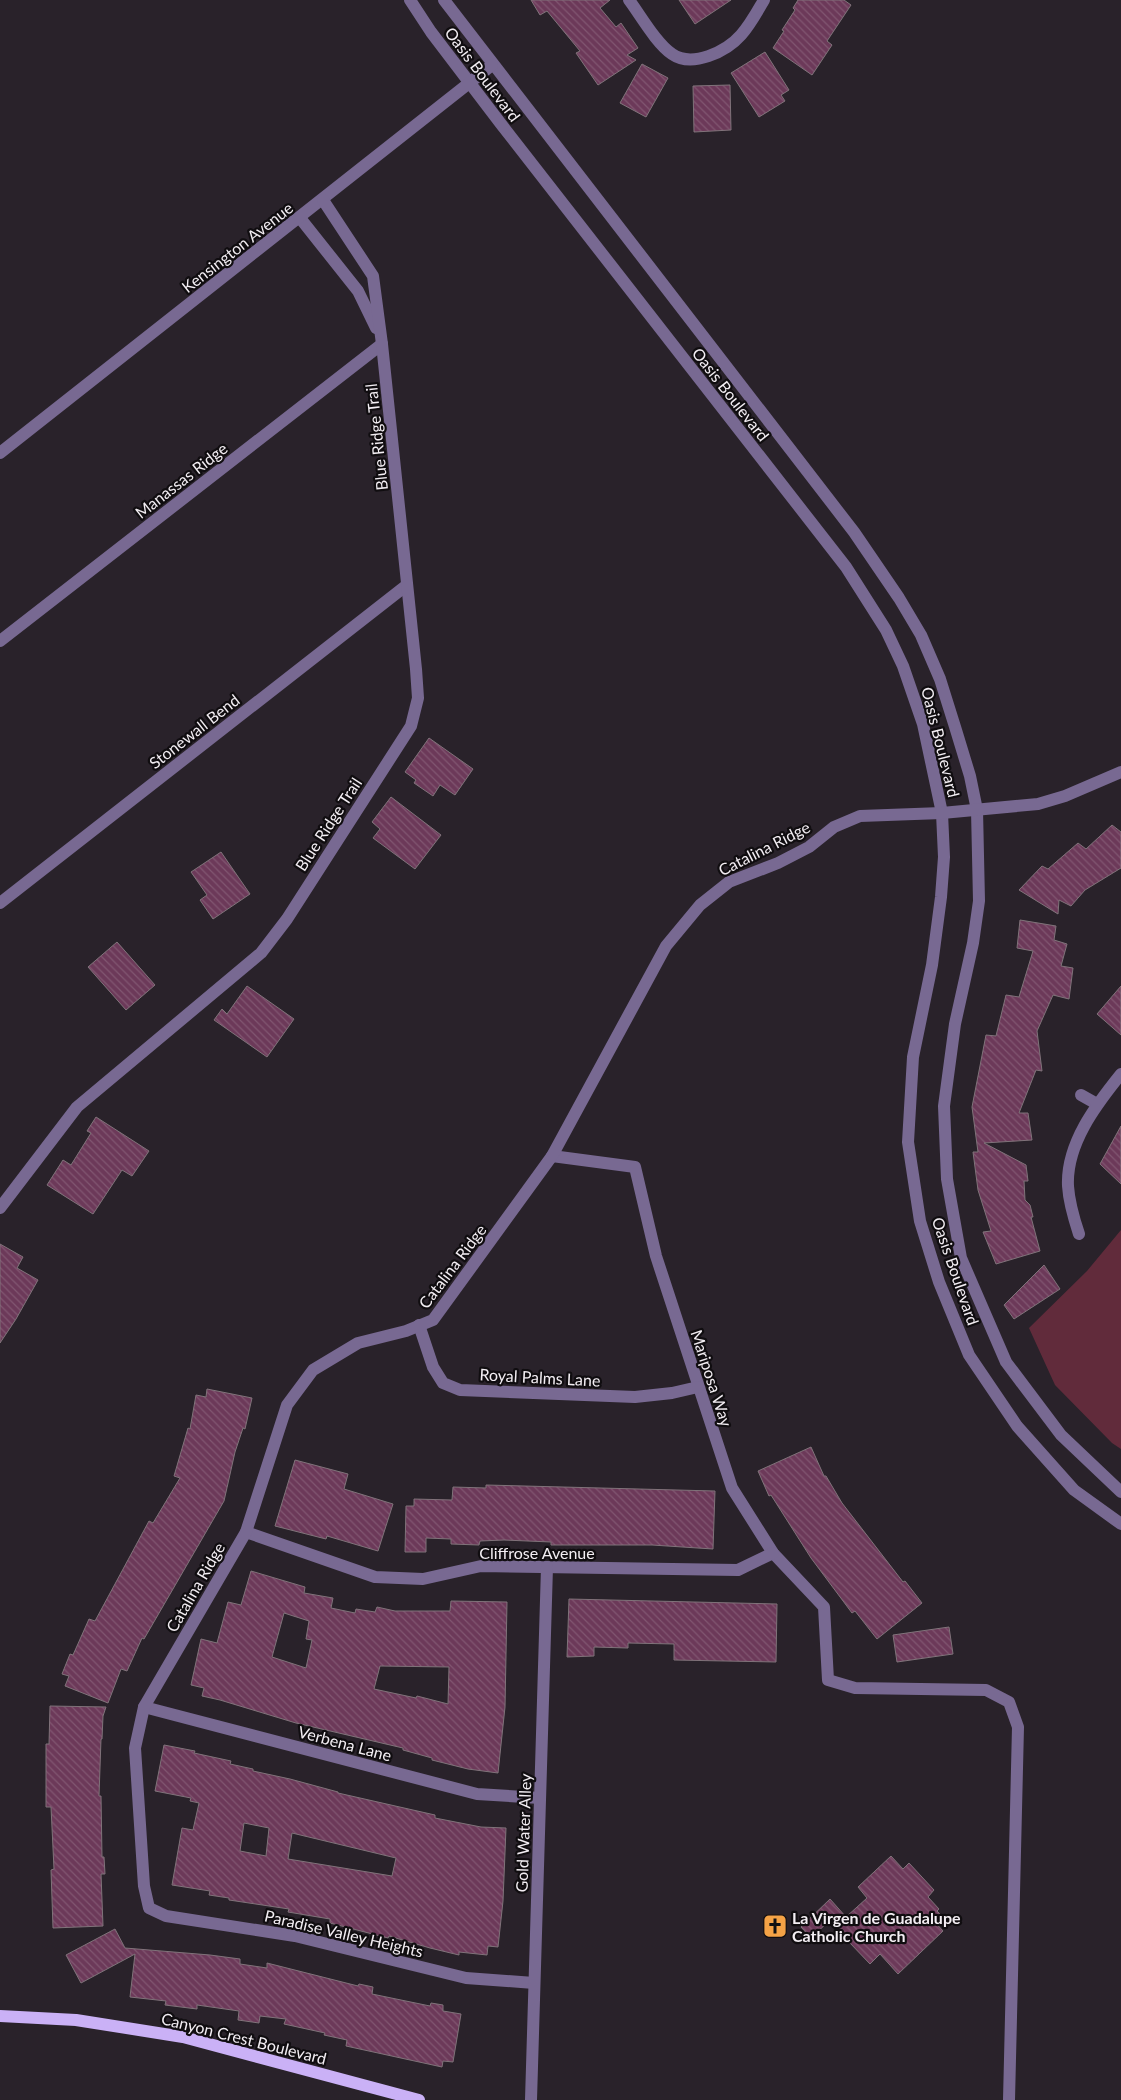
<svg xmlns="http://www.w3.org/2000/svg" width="1121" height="2100" font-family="Lato,sans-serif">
	<defs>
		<pattern id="building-back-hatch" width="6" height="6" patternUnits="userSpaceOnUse" patternTransform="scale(1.25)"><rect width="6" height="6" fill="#6c3959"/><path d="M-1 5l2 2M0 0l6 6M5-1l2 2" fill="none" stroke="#815671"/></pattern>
	</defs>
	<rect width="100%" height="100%" fill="#29222a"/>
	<polygon fill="#612b3b" points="1121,1230 1121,1449 1112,1443 1055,1385 1029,1328 1087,1271"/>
	<g fill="url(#building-back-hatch)" stroke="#80737a" fill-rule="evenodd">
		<polygon points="531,0 610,0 600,8 616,27 621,23 638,48 627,55 636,60 598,85 576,53 580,51 547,11 540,15"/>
		<polygon points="679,0 731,0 695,24"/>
		<polygon points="798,0 844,0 851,5 827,41 832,45 812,75 773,48 784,31 782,30 795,10 793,8"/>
		<polygon points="765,52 789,90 781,95 785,101 759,117 731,73"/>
		<polygon points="642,64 668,78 646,117 620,103"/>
		<polygon points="730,85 731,130 694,132 693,86"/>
		<polygon points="429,738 473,769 455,795 440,785 433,796 414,783 416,780 405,772"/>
		<polygon points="391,797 441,835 415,869 373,838 380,829 372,822"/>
		<polygon points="1112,825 1121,832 1121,868 1085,890 1071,906 1059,900 1058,914 1019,890 1042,866 1048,869 1078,843 1086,849"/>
		<polygon points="221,852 250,894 213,919 200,900 207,895 191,872"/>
		<polygon points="1020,920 1056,926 1054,940 1067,944 1061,966 1073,968 1069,999 1053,995 1037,1031 1042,1071 1036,1070 1019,1113 1028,1113 1032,1140 984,1143 1026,1165 1028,1181 1024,1181 1025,1200 1030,1205 1033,1217 1031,1217 1040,1251 996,1264 983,1232 991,1231 978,1190 973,1152 978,1152 972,1107 986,1035 996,1036 1006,995 1019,997 1033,951 1017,948"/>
		<polygon points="117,942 155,985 126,1010 88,967"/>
		<polygon points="247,986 294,1019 267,1057 214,1020 222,1009 227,1014"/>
		<polygon points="1121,986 1121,1035 1097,1014"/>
		<polygon points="96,1117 149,1151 132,1176 122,1170 93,1214 47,1185 63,1160 71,1165 91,1133 87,1131"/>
		<polygon points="1121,1126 1121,1184 1100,1164"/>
		<polygon points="0,1244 23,1257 17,1268 38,1280 16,1319 0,1343"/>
		<polygon points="1044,1265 1060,1289 1014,1319 1004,1305"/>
		<polygon points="207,1389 252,1398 245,1429 243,1428 235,1452 224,1501 144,1639 142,1638 127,1671 121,1669 108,1703 65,1686 69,1676 62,1674 70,1654 73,1655 89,1619 95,1621 149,1521 153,1523 180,1478 174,1476 188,1428 190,1429 196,1395 206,1397"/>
		<polygon points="811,1447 824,1476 826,1476 842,1503 903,1582 905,1581 922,1603 877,1639 855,1611 852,1613 811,1558 771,1495 769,1496 758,1471"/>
		<polygon points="295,1460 348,1474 344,1489 393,1504 378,1551 327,1536 326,1539 275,1526"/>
		<polygon points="486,1485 715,1491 713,1549 652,1545 551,1545 551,1542 504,1540 480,1541 479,1545 451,1544 451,1539 426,1538 426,1552 405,1552 406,1506 414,1506 414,1499 452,1500 453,1487 486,1488"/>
		<path d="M251,1571L305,1587L304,1593L333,1598L331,1608L355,1613L356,1609L375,1612L377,1607L395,1611H450L451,1601L507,1602L505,1707L498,1773L468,1769L432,1760V1758L403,1750V1748L296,1723L220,1700L202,1696L204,1688L191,1685L201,1639L217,1643L228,1602L241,1605ZM284,1613L309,1621L306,1639L312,1640L306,1668L272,1657ZM380,1666L449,1667L448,1704L417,1696L416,1698L374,1689Z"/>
		<polygon points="569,1599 777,1604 776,1662 674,1660 674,1644 628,1643 628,1648 594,1647 594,1656 567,1657"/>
		<polygon points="949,1627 953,1654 897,1662 893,1635"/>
		<polygon points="50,1706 106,1707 103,1716 102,1739 101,1739 99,1796 101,1796 102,1857 104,1857 105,1874 101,1874 103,1926 53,1928 51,1870 54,1869 51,1807 46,1807 46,1744 49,1744"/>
		<path d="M164,1745L195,1751L194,1753L231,1761L230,1764L253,1769V1771L290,1779L338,1792V1793L435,1815V1818L481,1827L506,1828L503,1901L498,1947L488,1946L487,1955L459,1952V1955L430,1948L389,1936L388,1938L330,1923V1919L288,1912L289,1909L229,1900V1898L209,1895L210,1891L172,1885L182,1828L193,1830L199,1803L190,1801L191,1798L155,1791ZM244,1823L269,1828L266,1856L240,1851ZM292,1833L396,1858L392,1876L288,1859Z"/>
		<polygon points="891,1856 903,1869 909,1863 934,1890 928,1897 939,1909 937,1911 940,1914 933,1920 943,1931 898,1974 880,1954 870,1964 829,1921 811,1938 801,1927 830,1899 846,1917 867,1898 858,1887"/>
		<polygon points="115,1929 125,1948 210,1955 240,1959 240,1964 267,1968 267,1963 358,1986 359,1984 373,1987 372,1994 430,2006 431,2003 443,2005 443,2011 461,2014 453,2062 443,2061 442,2067 346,2046 347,2040 324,2035 325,2033 284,2024 286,2019 260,2016 259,2023 238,2020 239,2011 197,2005 197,2009 165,2005 166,2001 130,1997 135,1954 81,1983 66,1955"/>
	</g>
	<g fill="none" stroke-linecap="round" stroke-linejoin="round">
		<g stroke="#786992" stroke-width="12">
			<polyline points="410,0 431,32 501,124 846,567 886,630 903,666 923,724 942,813 944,857 941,897 932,965 913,1057 908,1142 920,1221 939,1282 969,1355 1017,1426 1074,1490 1121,1524"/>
			<polyline points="444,0 854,532 899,598 921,635 940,679 956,730 970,776 977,810 979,901 973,943 955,1024 944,1106 947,1179 961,1258 1006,1362 1061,1435 1121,1492"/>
			<path d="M629,0C641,16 656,43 672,54C692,68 726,52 741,35C750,25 757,12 764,0"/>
			<polyline points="300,218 358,291 376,328"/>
			<polyline points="0,453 492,65"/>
			<polyline points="0,641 382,344"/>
			<polyline points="0,903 407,585"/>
			<polyline points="1081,1095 1097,1104"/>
			<polyline points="552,1156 635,1167 656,1256 732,1488 773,1553 824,1607 828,1680 855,1688 986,1690 1009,1702 1018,1727 1009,2100"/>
			<polyline points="0,1208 77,1107 261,953 287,919 411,726 418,698 416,669 382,344 373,276 323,200"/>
			<path d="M1079,1234C1074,1219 1069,1202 1068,1186C1066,1144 1096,1105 1121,1074"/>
			<polyline points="419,1325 433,1367 443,1383 460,1390 635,1397 672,1393 698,1387"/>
			<polyline points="246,1532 375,1577 423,1579 481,1566 738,1570 773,1553"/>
			<polyline points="144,1707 477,1794 540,1798"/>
			<polyline points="534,1983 466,1978 295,1936 166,1916 149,1908 144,1886 135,1748 144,1707 246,1532 287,1405 313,1370 358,1343 406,1331 433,1320 552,1156 666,946 700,905 729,882 778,863 809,847 834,827 860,816 942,813 1038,804 1065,796 1121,772"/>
			<polyline points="531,2100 547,1567"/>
		</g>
		<polyline stroke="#cab1f6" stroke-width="12" points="0,2016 76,2020 183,2037 419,2100"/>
	</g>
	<defs>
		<g id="church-square" transform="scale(1.25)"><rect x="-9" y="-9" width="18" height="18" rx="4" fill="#f5a346" stroke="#100d10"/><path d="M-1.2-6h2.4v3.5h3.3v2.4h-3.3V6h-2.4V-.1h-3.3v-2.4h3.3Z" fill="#111"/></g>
	</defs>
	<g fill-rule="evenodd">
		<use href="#church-square" x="775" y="1926"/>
	</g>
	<g text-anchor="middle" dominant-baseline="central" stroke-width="4.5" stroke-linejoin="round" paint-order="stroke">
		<g font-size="16" fill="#f3eef3" stroke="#100d10">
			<text transform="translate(483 74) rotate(53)">Oasis Boulevard</text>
			<text transform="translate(237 247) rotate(-38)">Kensington Avenue</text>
			<text transform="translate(731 394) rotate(52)">Oasis Boulevard</text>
			<text transform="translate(376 437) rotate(-96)">Blue Ridge Trail</text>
			<text transform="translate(181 480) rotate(-38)">Manassas Ridge</text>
			<text transform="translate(194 731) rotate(-38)">Stonewall Bend</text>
			<text transform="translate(941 742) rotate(76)">Oasis Boulevard</text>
			<text transform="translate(328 824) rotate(-57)">Blue Ridge Trail</text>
			<text transform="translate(764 848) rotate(-27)">Catalina Ridge</text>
			<text transform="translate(452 1266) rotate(-53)">Catalina Ridge</text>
			<text transform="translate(956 1271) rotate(71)">Oasis Boulevard</text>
			<text transform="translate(540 1377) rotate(3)">Royal Palms Lane</text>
			<text transform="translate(712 1378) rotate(72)">Mariposa Way</text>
			<text x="537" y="1552">Cliffrose Avenue</text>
			<text transform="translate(195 1587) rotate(-60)">Catalina Ridge</text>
			<text transform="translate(345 1743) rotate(15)">Verbena Lane</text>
			<text transform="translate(523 1833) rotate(-88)">Gold Water Alley</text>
			<text transform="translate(344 1933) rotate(13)">Paradise Valley Heights</text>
			<text transform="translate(244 2038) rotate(14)">Canyon Crest Boulevard</text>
		</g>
		<g font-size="16" font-weight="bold" fill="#f3eef3" stroke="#100d10" text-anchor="start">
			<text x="792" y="1917">La Virgen de Guadalupe<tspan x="792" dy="18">Catholic Church</tspan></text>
		</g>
	</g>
</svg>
